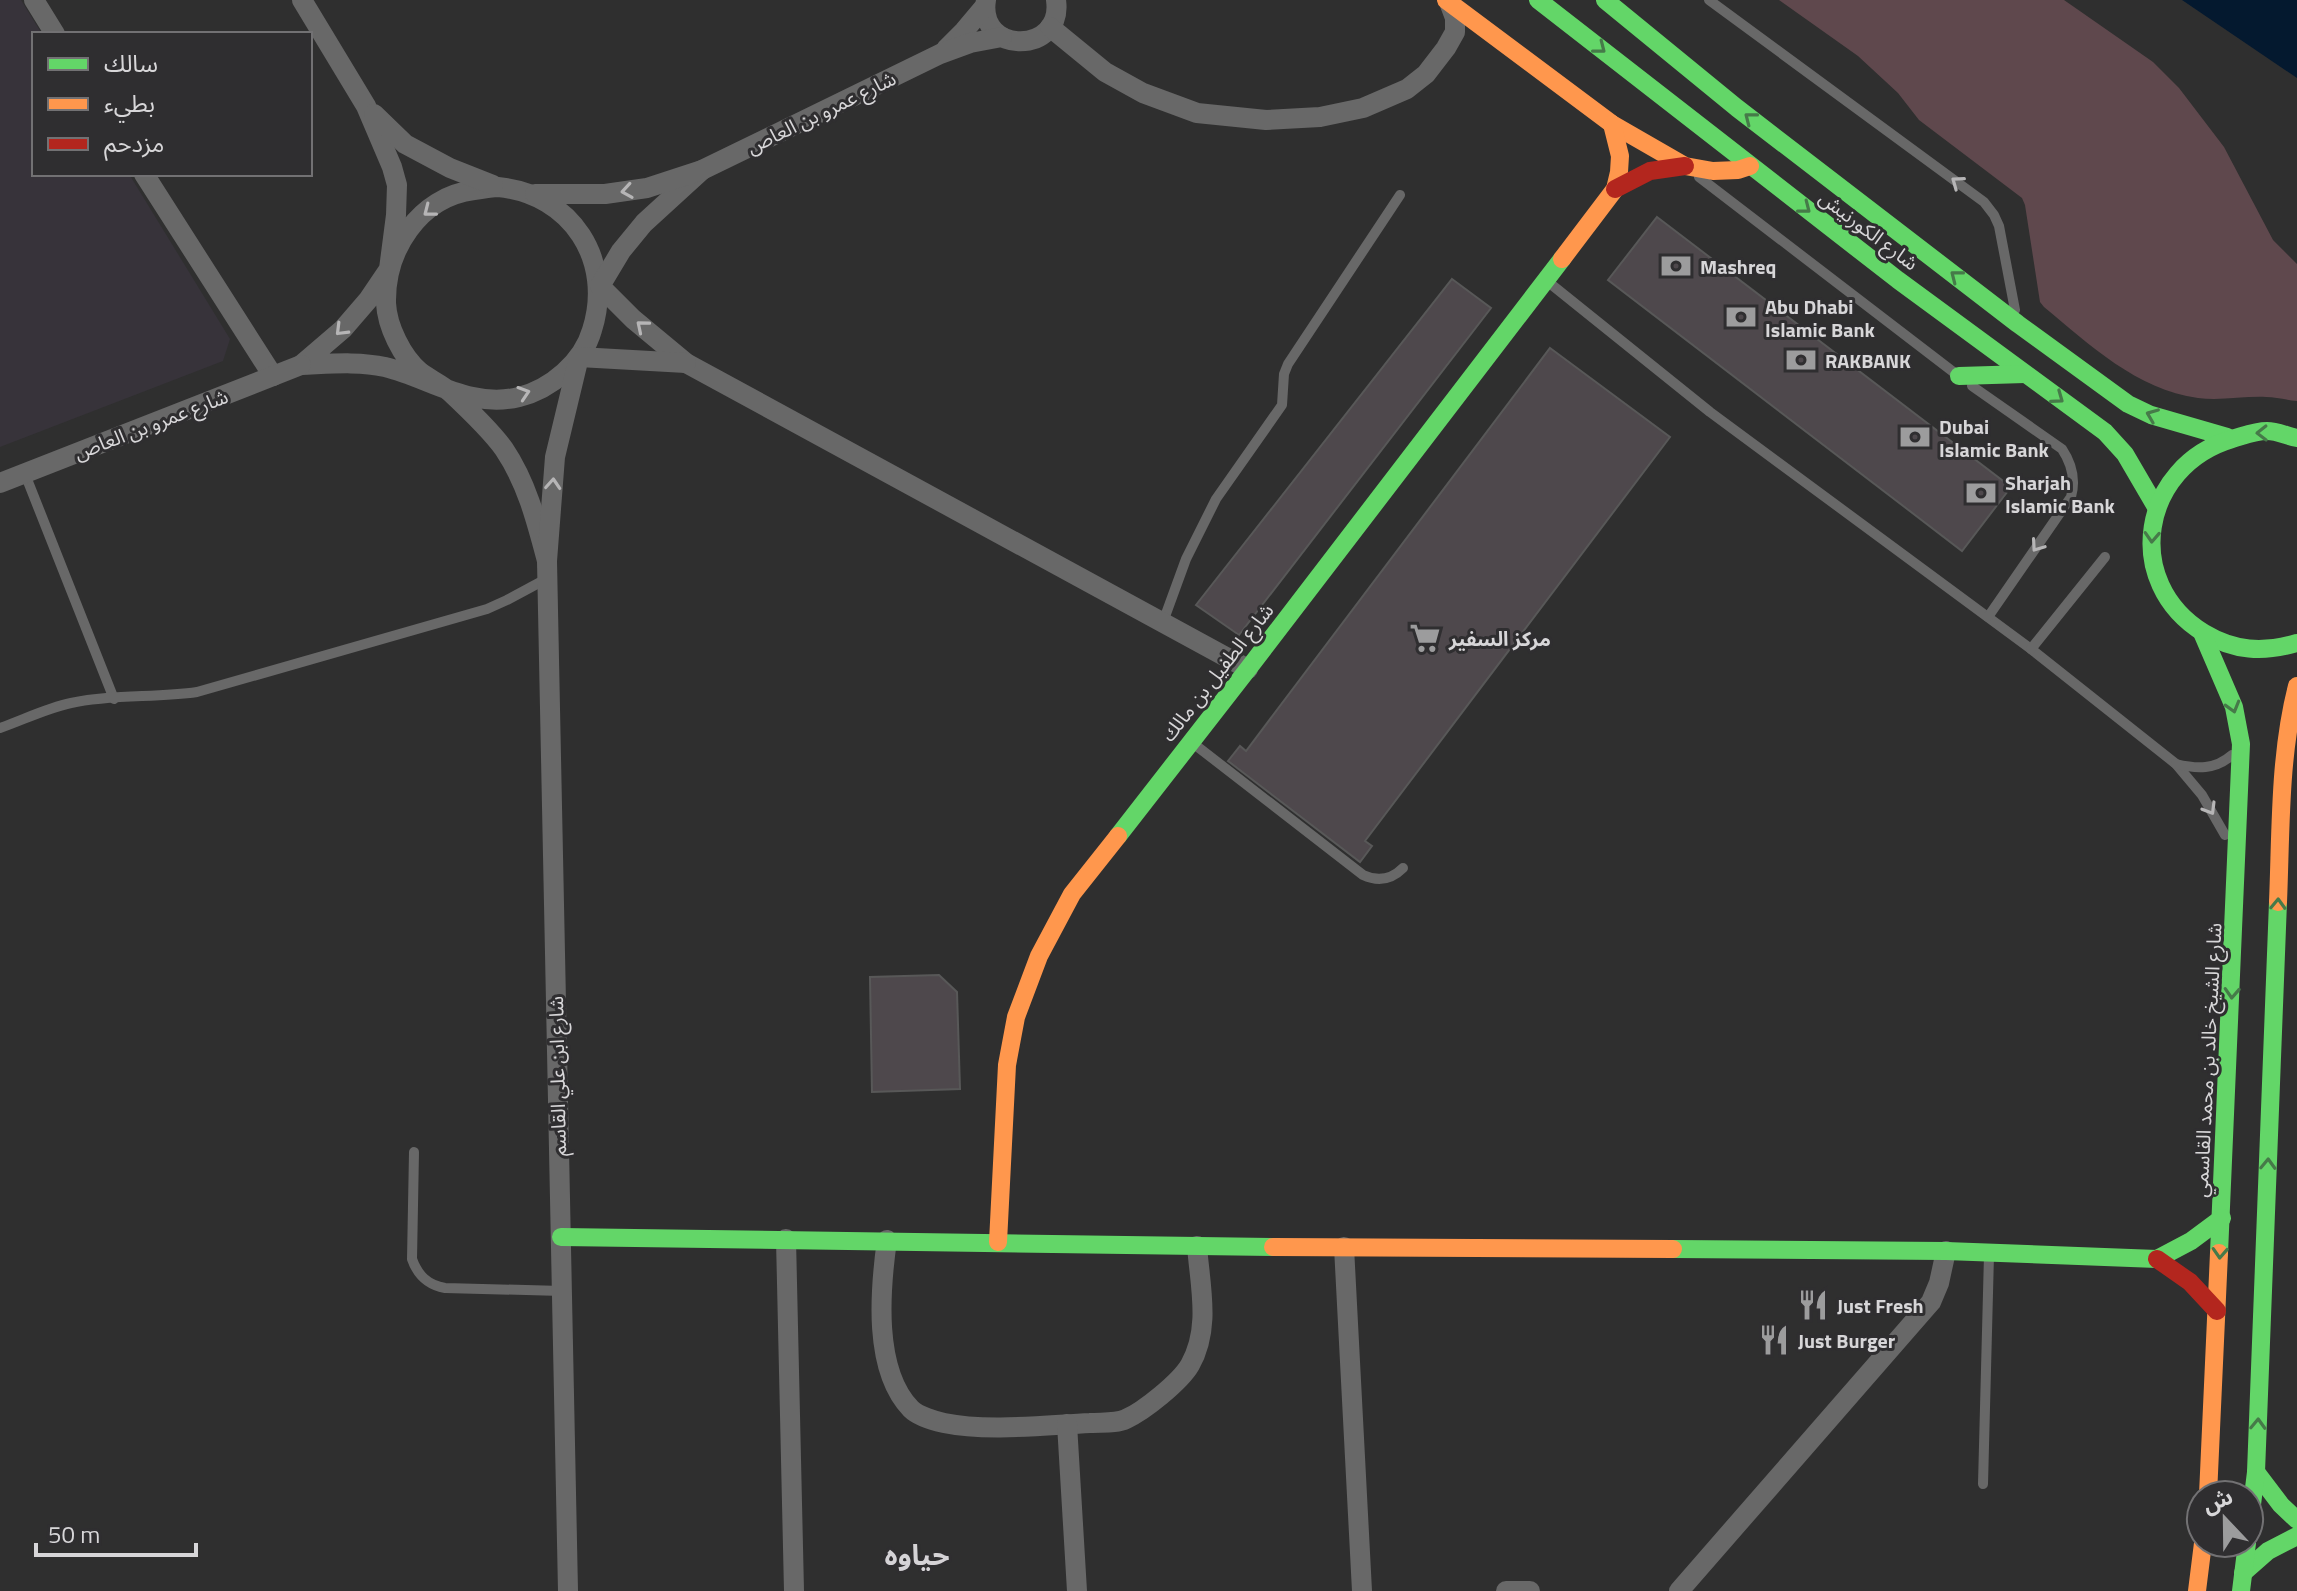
<svg xmlns="http://www.w3.org/2000/svg" width="2297" height="1591" font-family="'Titillium Web','Noto Sans Arabic',sans-serif">
	<rect width="100%" height="100%" fill="#2f2f2f"/>
	<polygon fill="#37333a" points="0,0 21,0 42,34 34,34 34,174 129,174 230,339 223,361 0,447"/>
	<path fill="#5f484d" d="M1779,0H2064L2153,62L2179,88L2224,147L2273,240L2297,264V401C2287,400 2276,397 2266,397C2244,396 2220,401 2198,398C2137,390 2089,344 2044,307L2040,302L2025,205L2022,198L1919,120L1898,93L1858,56Z"/>
	<polygon fill="#04192f" points="2182,0 2297,0 2297,78"/>
	<g fill="#4e484c" stroke="#585858" stroke-width="2">
		<polygon points="1657,217 2011,487 1962,551 1608,280"/>
		<polygon points="1452,279 1491,308 1239,635 1196,605"/>
		<polygon points="1550,348 1670,437 1365,841 1372,846 1360,862 1228,761 1240,746 1246,751"/>
		<polygon points="939,975 957,992 960,1089 872,1092 870,977"/>
	</g>
	<g fill="none" stroke-linecap="round" stroke-linejoin="round">
		<g stroke="#686868" stroke-width="10">
			<polyline points="1709,0 1984,202 1994,215 1999,226 2015,310"/>
			<polyline points="1699,177 1956,374"/>
			<polyline points="1547,281 1710,412 2031,649 2176,764 2202,795 2225,835"/>
			<path d="M1972,386L2062,449C2072,464 2076,479 2071,497L1988,617"/>
			<polyline points="25,474 114,699"/>
			<polyline points="1163,622 1186,559 1216,499 1282,405 1284,374 1288,364 1400,195"/>
			<polyline points="2031,649 2105,557"/>
			<path d="M0,728C23,720 47,708 71,703C112,694 156,698 197,692L487,609L507,600L548,578"/>
			<path d="M1194,744L1363,875C1378,882 1391,880 1403,868"/>
			<path d="M2176,764C2197,769 2215,770 2232,755"/>
			<path d="M414,1152L412,1259C418,1276 428,1285 445,1288L562,1291"/>
			<polyline points="1983,1484 1989,1255"/>
		</g>
		<g stroke="#686868" stroke-width="20">
			<polyline points="34,0 55,34"/>
			<path d="M302,0L366,106L392,167L397,185L396,215L389,269L368,300L343,329L301,365C329,364 358,361 385,367C430,378 470,409 519,397C551,389 583,362 592,330C614,261 572,194 498,187C491,187 482,189 474,190C419,197 385,250 386,303C387,326 402,357 420,372C429,379 441,384 450,392C466,407 492,432 504,449C527,483 537,523 547,561"/>
			<path d="M986,0C977,55 1064,55 1056,0"/>
			<polyline points="1050,27 1105,72 1143,93 1197,113 1266,120 1320,117 1363,108 1407,89 1426,74 1446,48 1455,32 1455,18 1449,2"/>
			<polyline points="946,49 964,31 985,6"/>
			<polyline points="374,114 405,144 450,168 493,185"/>
			<polyline points="702,170 644,223 621,251 600,286 633,319 686,363 1248,669"/>
			<polyline points="144,174 273,376"/>
			<polyline points="535,194 605,194 647,188 702,170 940,54 970,43 1002,37"/>
			<polyline points="0,483 301,365"/>
			<polyline points="786,1239 794,1591"/>
			<path d="M887,1240C880,1290 873,1370 911,1409C918,1416 935,1421 944,1423C987,1432 1046,1425 1090,1423C1101,1422 1116,1424 1126,1419C1144,1411 1180,1382 1190,1365C1211,1328 1200,1286 1197,1246"/>
			<polyline points="1344,1247 1362,1591"/>
			<polyline points="1067,1424 1077,1591"/>
			<polyline points="568,1591 547,561 555,457 579,357 686,363"/>
			<polyline points="1506,1591 1530,1591"/>
			<polyline points="1679,1591 1931,1302 1939,1283 1946,1251"/>
		</g>
		<g stroke="#63d668" stroke-width="18">
			<polyline points="1538,0 1898,280 2105,432 2125,454 2156,507"/>
			<polyline points="1605,0 1737,108 2018,324 2128,404 2151,415 2227,437"/>
			<polyline points="1959,376 2025,374"/>
			<path d="M2297,438C2287,436 2277,431 2267,431C2255,431 2243,436 2232,439C2141,466 2121,582 2204,633C2234,651 2263,653 2297,643"/>
			<polyline points="2203,635 2234,707 2241,744 2219,1253"/>
			<polyline points="1118,836 1248,669 1562,259"/>
			<polyline points="561,1237 1273,1247"/>
			<polyline points="1673,1249 1946,1251 2157,1259 2191,1241 2222,1218"/>
			<polyline points="2256,1472 2281,1505 2297,1520"/>
			<polyline points="2249,1529 2256,1472 2278,902"/>
			<polyline points="2243,1573 2268,1551 2297,1536"/>
			<polyline points="2241,1591 2247,1543"/>
		</g>
		<g stroke="#ff974d" stroke-width="18">
			<polyline points="1446,0 1612,124 1685,166 1713,171 1738,170 1750,166"/>
			<polyline points="1562,259 1615,189 1619,172 1620,156 1612,124"/>
			<path d="M2278,902C2281,831 2279,756 2297,686"/>
			<polyline points="998,1242 1007,1065 1016,1017 1039,956 1072,894 1118,836"/>
			<polyline points="1273,1247 1673,1249"/>
			<polyline points="2208,1495 2219,1253"/>
			<polyline points="2197,1591 2203,1543"/>
		</g>
		<g stroke="#b3261e" stroke-width="18">
			<polyline points="1615,189 1650,171 1685,166"/>
			<polyline points="2157,1259 2190,1282 2217,1311"/>
		</g>
	</g>
	<defs><path id="oneway-chevron" d="M-2-3.5L2.5 0L-2 3.5" fill="none" stroke-width="1.6" stroke-linecap="round" stroke-linejoin="round" transform="scale(2)"/></defs>
	<g stroke="#467a49">
		<use href="#oneway-chevron" transform="translate(1600 48) rotate(38)"/>
		<use href="#oneway-chevron" transform="translate(1750 118) rotate(-142)"/>
		<use href="#oneway-chevron" transform="translate(1805 208) rotate(38)"/>
		<use href="#oneway-chevron" transform="translate(1956 276) rotate(-142)"/>
		<use href="#oneway-chevron" transform="translate(2058 398) rotate(36)"/>
		<use href="#oneway-chevron" transform="translate(2152 415) rotate(-158)"/>
		<use href="#oneway-chevron" transform="translate(2262 433) rotate(179)"/>
		<use href="#oneway-chevron" transform="translate(2152 537) rotate(93)"/>
		<use href="#oneway-chevron" transform="translate(2233 707) rotate(74)"/>
		<use href="#oneway-chevron" transform="translate(2278 904) rotate(-88)"/>
		<use href="#oneway-chevron" transform="translate(2232 993) rotate(93)"/>
		<use href="#oneway-chevron" transform="translate(2268 1164) rotate(-88)"/>
		<use href="#oneway-chevron" transform="translate(2220 1253) rotate(93)"/>
		<use href="#oneway-chevron" transform="translate(2258 1424) rotate(-88)"/>
	</g>
	<g stroke="#b6b5b6">
		<use href="#oneway-chevron" transform="translate(1957 182) rotate(-144)"/>
		<use href="#oneway-chevron" transform="translate(627 191) rotate(171)"/>
		<use href="#oneway-chevron" transform="translate(429 211) rotate(142)"/>
		<use href="#oneway-chevron" transform="translate(642 326) rotate(-140)"/>
		<use href="#oneway-chevron" transform="translate(341 330) rotate(135)"/>
		<use href="#oneway-chevron" transform="translate(524 393) rotate(-18)"/>
		<use href="#oneway-chevron" transform="translate(553 484) rotate(-86)"/>
		<use href="#oneway-chevron" transform="translate(2037 546) rotate(125)"/>
		<use href="#oneway-chevron" transform="translate(2210 809) rotate(59)"/>
	</g>
	<defs>
		<g id="bank-bare" transform="scale(2.4)"><path d="M-6-4H6V4H-6ZM0-2.3a2.3 2.3 0 1 0 0 4.6a2.3 2.3 0 1 0 0-4.6Z" fill="#9c9c9d" stroke="#2f2e30" stroke-width="2.5" paint-order="stroke"/></g>
		<g id="supermarket-bare" transform="scale(2.4)"><path d="M-6-5.5h2.5l.6 2H6L4.5 2H-2.5L-4.4-4H-6ZM-1.5 3.2a1.3 1.3 0 1 0 .1 0ZM3 3.2a1.3 1.3 0 1 0 .1 0Z" fill="#9c9c9d" stroke="#2f2e30" stroke-width="2.5" paint-order="stroke"/></g>
		<g id="restaurant-bare" transform="scale(2.4)"><path d="M-5-6h1v4h1v-4h1v4h1v-4h1v5L-1.5 .5V6h-2V.5L-5-1ZM5-6V6H3V1.5H1.5Q1.5-4 5-6Z" fill="#9c9c9d" stroke="#2f2e30" stroke-width="2.5" paint-order="stroke"/></g>
	</defs>
	<g fill-rule="evenodd">
		<use href="#bank-bare" x="1676" y="266"/>
		<use href="#bank-bare" x="1741" y="317"/>
		<use href="#bank-bare" x="1801" y="360"/>
		<use href="#bank-bare" x="1915" y="437"/>
		<use href="#bank-bare" x="1981" y="493"/>
		<use href="#supermarket-bare" x="1425" y="638"/>
		<use href="#restaurant-bare" x="1813" y="1305"/>
		<use href="#restaurant-bare" x="1774" y="1340"/>
	</g>
	<g text-anchor="middle" dominant-baseline="central" stroke-width="6" stroke-linejoin="round" paint-order="stroke">
		<g font-size="20" fill="#d7d6d8" stroke="#2f2e30">
			<text transform="translate(821 112) rotate(-26)">شارع عمرو بن العاص</text>
			<text transform="translate(1869 230) rotate(37)">شارع الكورنيش</text>
			<text transform="translate(151 424) rotate(-21)">شارع عمرو بن العاص</text>
			<text transform="translate(1217 672) rotate(-52)">شارع الطفيل بن مالك</text>
			<text transform="translate(2207 1060) rotate(-87)">شارع الشيخ خالد بن محمد القاسمي</text>
			<text transform="translate(557 1076) rotate(-91)">شارع ابن علي القاسم</text>
		</g>
		<g font-size="20" font-weight="bold" fill="#d7d6d8" stroke="#2f2e30" text-anchor="start">
			<text x="1700" y="266">Mashreq</text>
			<text x="1765" y="306">Abu Dhabi<tspan x="1765" dy="23">Islamic Bank</tspan></text>
			<text x="1825" y="360">RAKBANK</text>
			<text x="1939" y="426">Dubai<tspan x="1939" dy="23">Islamic Bank</tspan></text>
			<text x="2005" y="482">Sharjah<tspan x="2005" dy="23">Islamic Bank</tspan></text>
			<text x="1449" y="638">مركز السفير</text>
			<text x="1837" y="1305">Just Fresh</text>
			<text x="1798" y="1340">Just Burger</text>
		</g>
		<g font-size="28" font-weight="bold" fill="#d5d3d6" stroke="#2f2e30">
			<text x="917" y="1554">حياوه</text>
		</g>
	</g>
	<rect x="32" y="32" width="280" height="144" fill="#2f2e30" stroke="#727173" stroke-width="2"/>
	<rect x="48" y="58" width="40" height="12" fill="#63d668" stroke="#727173" stroke-width="2"/>
	<text x="104" y="72" font-size="24" fill="#d7d6d8">سالك</text>
	<rect x="48" y="98" width="40" height="12" fill="#ff974d" stroke="#727173" stroke-width="2"/>
	<text x="104" y="112" font-size="24" fill="#d7d6d8">بطيء</text>
	<rect x="48" y="138" width="40" height="12" fill="#b3261e" stroke="#727173" stroke-width="2"/>
	<text x="104" y="152" font-size="24" fill="#d7d6d8">مزدحم</text>
	<g transform="translate(2225 1519) rotate(338)"><circle r="38" fill="#2f2e30" stroke="#727173" stroke-width="2"/>
	<path d="M0-6L14 30L0 20L-14 30Z" fill="#9c9c9d"/>
	<text y="-12" font-size="22" font-weight="bold" text-anchor="middle" fill="#d7d6d8">ش</text>
	</g>
	<path d="M36 1543v12h160v-12" fill="none" stroke="#d7d6d8" stroke-width="4"/>
	<text x="48" y="1543" font-size="24" fill="#d7d6d8" stroke="#2f2e30" stroke-width="6" paint-order="stroke">50 m</text>
</svg>
